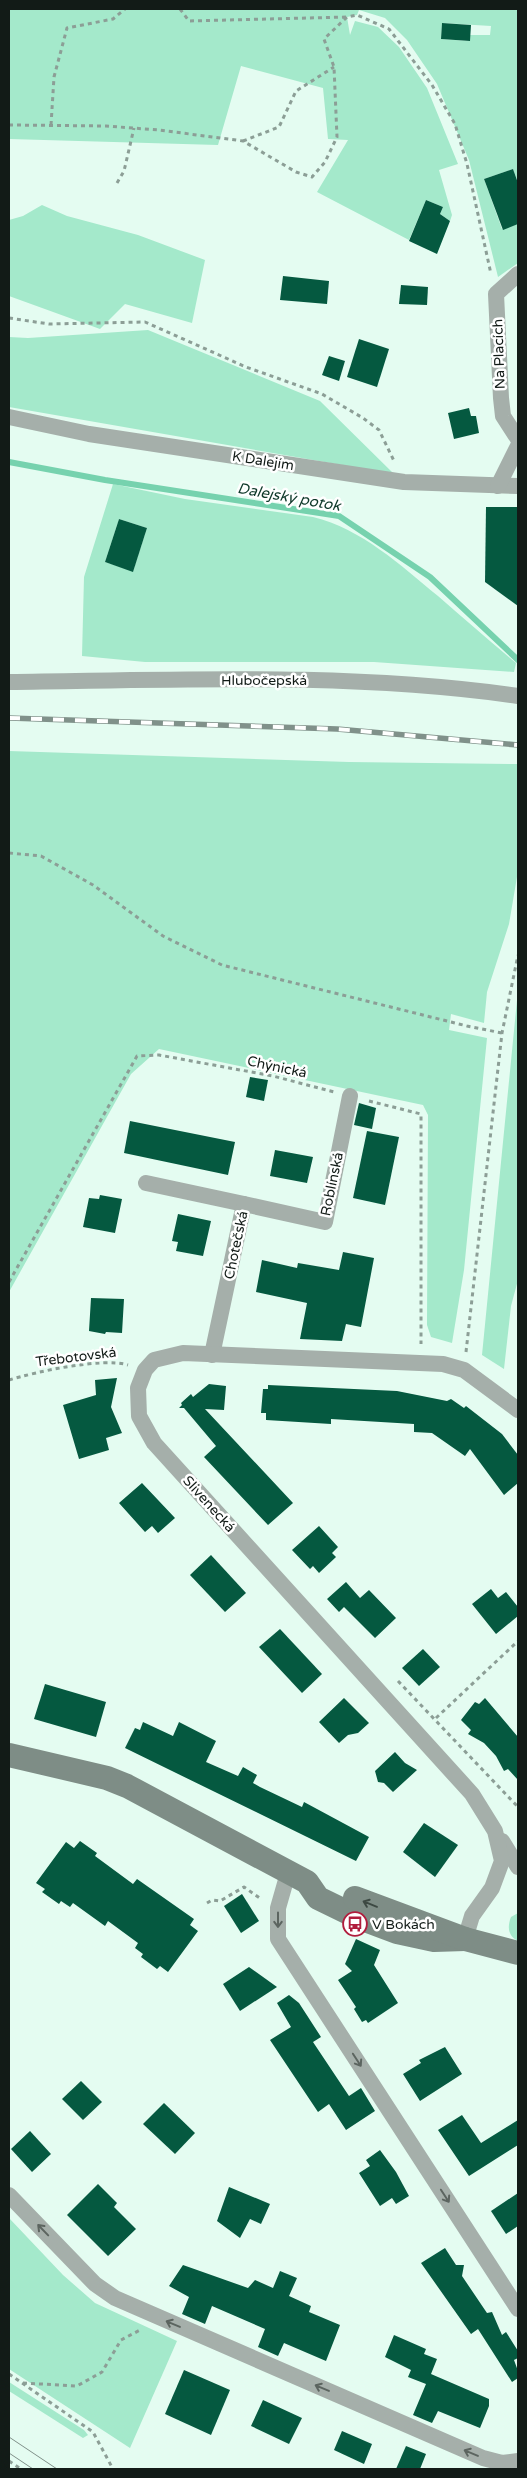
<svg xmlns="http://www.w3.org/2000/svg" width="527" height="2478" font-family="'Varela Round',sans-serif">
	<rect width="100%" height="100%" fill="#e4fcf1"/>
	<g fill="#a4e9cb" fill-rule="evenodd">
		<path d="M9,9H518V183L513,169L484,179L502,229L518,224V263L498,277L469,160L437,84L407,40L385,18L359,10L357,15L347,17L350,35L355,21L378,27L399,47L427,88L458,164L439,170L452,215L450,221L440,214L443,207L426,200L409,240L317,192L348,140L328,139L323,88L241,66L218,145L9,139ZM442,23L491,26L490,35H470L469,41L441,39Z"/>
		<polygon points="42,205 67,216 138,235 205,260 192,323 125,304 100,329 9,296 9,220 23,216"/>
		<polygon points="148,330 320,401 394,474 9,407 9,337 28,338"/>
		<path d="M113,484L185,499L313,517C362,529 400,565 438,596C464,619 490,641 516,663L514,672L374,662H145L82,656L84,577ZM119,519L147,528L133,571L105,562Z"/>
		<polygon points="9,751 349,762 518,764 518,871 509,924 487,992 484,1023 451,1014 449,1030 487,1038 464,1270 452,1343 431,1337 427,1325 428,1115 423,1105 159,1049 131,1074 9,1292"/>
		<polygon points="518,990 518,1280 511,1306 504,1369 482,1355"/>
		<path d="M518,1913V1941C508,1936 507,1927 511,1917Z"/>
		<polygon points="9,2218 63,2275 95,2303 177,2341 130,2448 9,2369"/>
		<polygon points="9,2382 84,2430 88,2435 83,2438 9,2391"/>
	</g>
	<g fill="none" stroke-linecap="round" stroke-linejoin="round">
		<polyline stroke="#76d2ae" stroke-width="6" points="9,462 105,480 339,516 430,577 518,660"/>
	</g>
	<g fill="#055940">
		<polygon points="442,23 471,25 470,41 441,39"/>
		<polygon points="513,169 518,183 518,224 503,230 484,179"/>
		<polygon points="426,200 443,207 440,214 450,221 437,254 409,241"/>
		<polygon points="283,276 329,281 327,304 280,300"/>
		<polygon points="401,285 428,287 427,305 399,304"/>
		<polygon points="359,339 389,349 377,387 347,377"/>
		<polygon points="329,356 345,361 339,381 322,375"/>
		<polygon points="469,408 471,416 476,416 479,433 454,439 448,413"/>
		<polygon points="486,507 518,507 518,606 485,582"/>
		<polygon points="119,519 147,528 133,572 105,562"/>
		<polygon points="250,1077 268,1080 264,1101 246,1097"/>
		<polygon points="359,1103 376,1108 372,1129 354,1125"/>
		<polygon points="130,1121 235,1142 228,1175 124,1153"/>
		<polygon points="367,1131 399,1137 385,1205 353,1198"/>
		<polygon points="275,1150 313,1157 307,1183 270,1176"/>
		<polygon points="100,1195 122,1199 115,1233 83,1227 89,1198 99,1199"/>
		<polygon points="178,1214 211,1221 203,1256 176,1251 178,1242 172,1241"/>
		<polygon points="343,1252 374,1258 361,1327 346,1324 342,1341 300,1339 307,1303 256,1292 262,1260 297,1268 298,1263 339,1270"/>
		<polygon points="91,1298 124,1299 122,1333 106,1332 105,1334 89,1331"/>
		<polygon points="117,1378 111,1407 122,1433 106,1438 109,1450 79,1459 63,1405 96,1395 95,1380"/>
		<polygon points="209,1384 226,1386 224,1410 205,1409 293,1503 268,1525 204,1457 216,1446 184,1408 179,1408 182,1405 181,1403 191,1394 193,1397"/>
		<polygon points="268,1385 397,1391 447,1401 451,1399 464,1408 466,1406 502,1434 518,1455 518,1483 504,1495 470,1449 465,1456 432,1433 414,1432 414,1424 331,1419 331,1424 266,1420 266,1413 261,1413 263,1389 268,1389"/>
		<polygon points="142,1483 175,1518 158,1533 152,1526 145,1532 119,1503"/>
		<polygon points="319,1526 338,1547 332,1553 336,1557 319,1573 313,1566 310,1569 292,1550"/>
		<polygon points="211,1555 246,1593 225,1612 190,1575"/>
		<polygon points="346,1582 360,1598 369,1590 396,1618 375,1638 344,1607 339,1612 327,1599"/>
		<polygon points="491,1589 498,1598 506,1592 518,1607 518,1616 496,1634 472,1604"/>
		<polygon points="280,1629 322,1674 302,1693 259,1647"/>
		<polygon points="423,1649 440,1667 419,1686 402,1668"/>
		<polygon points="45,1684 106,1702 96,1737 34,1719"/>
		<polygon points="344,1698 369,1723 358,1733 348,1735 339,1743 319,1722"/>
		<polygon points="485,1698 518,1737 518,1780 508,1769 504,1771 496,1756 484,1743 468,1734 471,1730 461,1720 475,1702 479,1704"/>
		<polygon points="143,1722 173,1736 179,1722 216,1741 206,1762 238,1776 243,1767 257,1775 253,1783 260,1787 302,1807 304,1802 369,1837 356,1861 125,1748 135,1728 140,1730"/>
		<polygon points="395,1752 405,1763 417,1770 393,1792 384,1783 378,1782 375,1771"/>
		<polygon points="424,1823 458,1845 435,1877 403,1852"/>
		<polygon points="80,1841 97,1853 95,1856 133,1884 137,1879 194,1919 190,1925 198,1931 168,1972 160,1966 157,1969 141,1957 143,1954 135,1948 138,1943 108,1921 105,1926 73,1903 70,1907 61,1901 59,1904 42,1892 45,1889 36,1883 66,1842 74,1848"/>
		<polygon points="242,1894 259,1921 241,1933 224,1906"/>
		<polygon points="356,1939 380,1950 374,1965 398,2003 368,2023 366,2020 362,2022 354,2009 356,2007 338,1980 352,1971 345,1964"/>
		<polygon points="249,1967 277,1987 240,2011 223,1984"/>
		<polygon points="289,1995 299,2003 321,2037 313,2042 349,2096 361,2088 375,2111 346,2130 329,2104 318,2112 270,2040 291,2027 277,2003"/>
		<polygon points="445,2047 462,2074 420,2101 403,2074 421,2063 419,2060"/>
		<polygon points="81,2081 102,2102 83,2120 62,2099"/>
		<polygon points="164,2103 195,2133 175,2154 143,2124"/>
		<polygon points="462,2115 481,2143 518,2120 518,2145 469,2176 438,2130"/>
		<polygon points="30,2131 51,2154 32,2172 11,2149"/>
		<polygon points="380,2150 396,2172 409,2196 396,2204 392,2198 380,2206 359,2173 370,2166 366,2160"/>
		<polygon points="98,2184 117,2203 114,2207 136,2229 108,2256 67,2215"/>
		<polygon points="229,2187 270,2204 261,2224 250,2219 240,2238 217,2221"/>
		<polygon points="518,2193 518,2226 506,2234 491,2211"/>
		<polygon points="445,2248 456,2265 464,2265 462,2276 487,2313 492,2312 502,2335 506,2332 518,2351 518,2358 514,2360 518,2371 518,2378 512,2382 478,2329 471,2334 421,2263"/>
		<polygon points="183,2265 248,2288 255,2280 273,2288 280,2271 297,2278 289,2296 311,2306 309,2312 340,2325 326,2361 284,2343 278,2356 258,2347 265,2329 212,2306 205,2324 182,2314 189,2297 169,2286"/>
		<polygon points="394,2335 426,2349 424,2354 437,2359 431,2374 489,2399 489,2406 480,2428 438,2411 432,2423 413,2415 426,2384 408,2377 411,2370 385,2357"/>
		<polygon points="184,2370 230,2390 211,2435 165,2414"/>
		<polygon points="263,2400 302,2418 289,2444 251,2426"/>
		<polygon points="342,2431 372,2444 364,2464 334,2450"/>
		<polygon points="406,2446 426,2454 420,2469 396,2469"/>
	</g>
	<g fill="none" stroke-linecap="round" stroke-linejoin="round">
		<g stroke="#8c9e96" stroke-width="3" stroke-dasharray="4 4" stroke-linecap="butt">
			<polyline points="180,9 189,21 347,17"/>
			<polyline points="9,125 106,126 159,130 243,141 296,172 312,177 325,162 337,137 334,67 324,39 347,17 357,15 389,29 432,85 455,124 467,164 491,274"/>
			<polyline points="51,125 54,77 67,28 113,19 125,9"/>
			<polyline points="243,141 279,127 296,91 334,67"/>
			<polyline points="117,183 124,171 134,128"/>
			<polyline points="9,318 49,324 145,322 246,367 322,394 363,418 379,430 395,463"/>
			<polyline points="9,853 41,856 50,861 93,885 163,936 222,965 467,1026 502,1033"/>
			<polyline points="369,1101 421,1114 421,1344"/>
			<polyline points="9,1282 137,1056 159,1055 273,1076 334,1092"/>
			<polyline points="466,1352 502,1033 518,955"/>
			<path d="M9,1380C35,1372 103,1357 128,1365"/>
			<polyline points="398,1681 518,1807"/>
			<polyline points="436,1718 518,1641"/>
			<polyline points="207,1903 212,1900 220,1901 244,1887 261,1899"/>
			<polyline points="9,2374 93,2432 113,2469"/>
			<polyline points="23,2383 77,2386 102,2372 121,2340 142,2329"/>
			<polyline points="9,2461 21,2469"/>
		</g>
		<g stroke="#a5afaa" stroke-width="16">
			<polyline points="518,274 496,294 501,398 503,416 518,439"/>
			<polyline points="9,417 89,434 404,482 518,486"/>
			<polyline points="498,486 518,446"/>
			<path d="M9,682C178,680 350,672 518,696"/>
			<polyline points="146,1183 244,1204 212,1355"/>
			<polyline points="244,1204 325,1222 350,1096"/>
			<polyline points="502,1841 518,1867"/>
			<polyline points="288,1873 278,1908 278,1939 518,2309"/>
			<polyline points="465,1939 472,1916 492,1888 502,1861 495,1831 472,1794 154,1443 139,1416 138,1388 145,1370 154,1360 183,1353 443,1364 464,1370 518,1410"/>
			<polyline points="9,2195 95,2284 115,2298 483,2458 502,2463 518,2461"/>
		</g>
		<g stroke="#7e8d86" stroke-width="24">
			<polyline points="9,1755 107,1778 127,1786 307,1882 318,1898 357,1917 397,1932 434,1940 465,1939"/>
			<polyline points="355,1898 465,1939 518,1953"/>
		</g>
		<g stroke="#80918a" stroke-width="1">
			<polyline points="9,2437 57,2469"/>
			<polyline points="9,2453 33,2469"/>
		</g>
		<g stroke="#80918a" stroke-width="5.5">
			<polyline id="rail" points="9,718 337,729 518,745"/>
		</g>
		<use href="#rail" stroke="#fff" stroke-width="4" stroke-dasharray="11" stroke-linecap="butt"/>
	</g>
	<defs><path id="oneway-shaft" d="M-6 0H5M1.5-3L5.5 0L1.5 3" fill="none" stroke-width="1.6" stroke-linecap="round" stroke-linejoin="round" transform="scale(1.25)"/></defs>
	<use stroke="#3d4943" href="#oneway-shaft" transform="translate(370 1904) rotate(-158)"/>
	<g stroke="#5c6560">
		<use href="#oneway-shaft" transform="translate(278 1920) rotate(90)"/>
		<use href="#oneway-shaft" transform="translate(357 2060) rotate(57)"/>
		<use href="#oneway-shaft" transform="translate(445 2196) rotate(57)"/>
		<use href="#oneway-shaft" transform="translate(43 2230) rotate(-134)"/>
		<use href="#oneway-shaft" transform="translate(173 2324) rotate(-157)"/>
		<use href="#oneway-shaft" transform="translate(322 2388) rotate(-157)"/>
		<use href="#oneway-shaft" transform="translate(471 2453) rotate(-157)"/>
	</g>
	<defs>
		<g id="bus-ring" transform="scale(1.25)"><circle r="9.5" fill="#fff" stroke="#b01d3d" stroke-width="1.5"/><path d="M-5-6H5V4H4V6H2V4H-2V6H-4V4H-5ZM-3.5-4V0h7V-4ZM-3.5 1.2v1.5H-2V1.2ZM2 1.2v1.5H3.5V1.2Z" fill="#b01d3d"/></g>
	</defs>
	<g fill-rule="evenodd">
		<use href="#bus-ring" x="355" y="1924"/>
	</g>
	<g text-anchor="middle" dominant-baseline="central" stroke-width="5" stroke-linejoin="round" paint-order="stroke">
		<g font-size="14" fill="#121b17" stroke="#fff">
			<text transform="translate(499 354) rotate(-92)">Na Placích</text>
			<text transform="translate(263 461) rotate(9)">K Dalejím</text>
			<text x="264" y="680">Hlubočepská</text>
			<text transform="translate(277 1067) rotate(12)">Chýnická</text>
			<text transform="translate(332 1184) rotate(-78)">Roblínská</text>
			<text transform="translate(236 1245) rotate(-78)">Chotečská</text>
			<text transform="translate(76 1357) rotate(-7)">Třebotovská</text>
			<text transform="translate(209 1504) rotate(48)">Slivenecká</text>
		</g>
		<g font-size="14" fill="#121b17" stroke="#fff" text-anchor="start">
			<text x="372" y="1924">V Bokách</text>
		</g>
		<g font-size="15" font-style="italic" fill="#0f392a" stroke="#fff">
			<text transform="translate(289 497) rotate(10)">Dalejský potok</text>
		</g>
	</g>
	<rect width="527" height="2478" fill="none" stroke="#121b17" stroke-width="20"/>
</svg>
